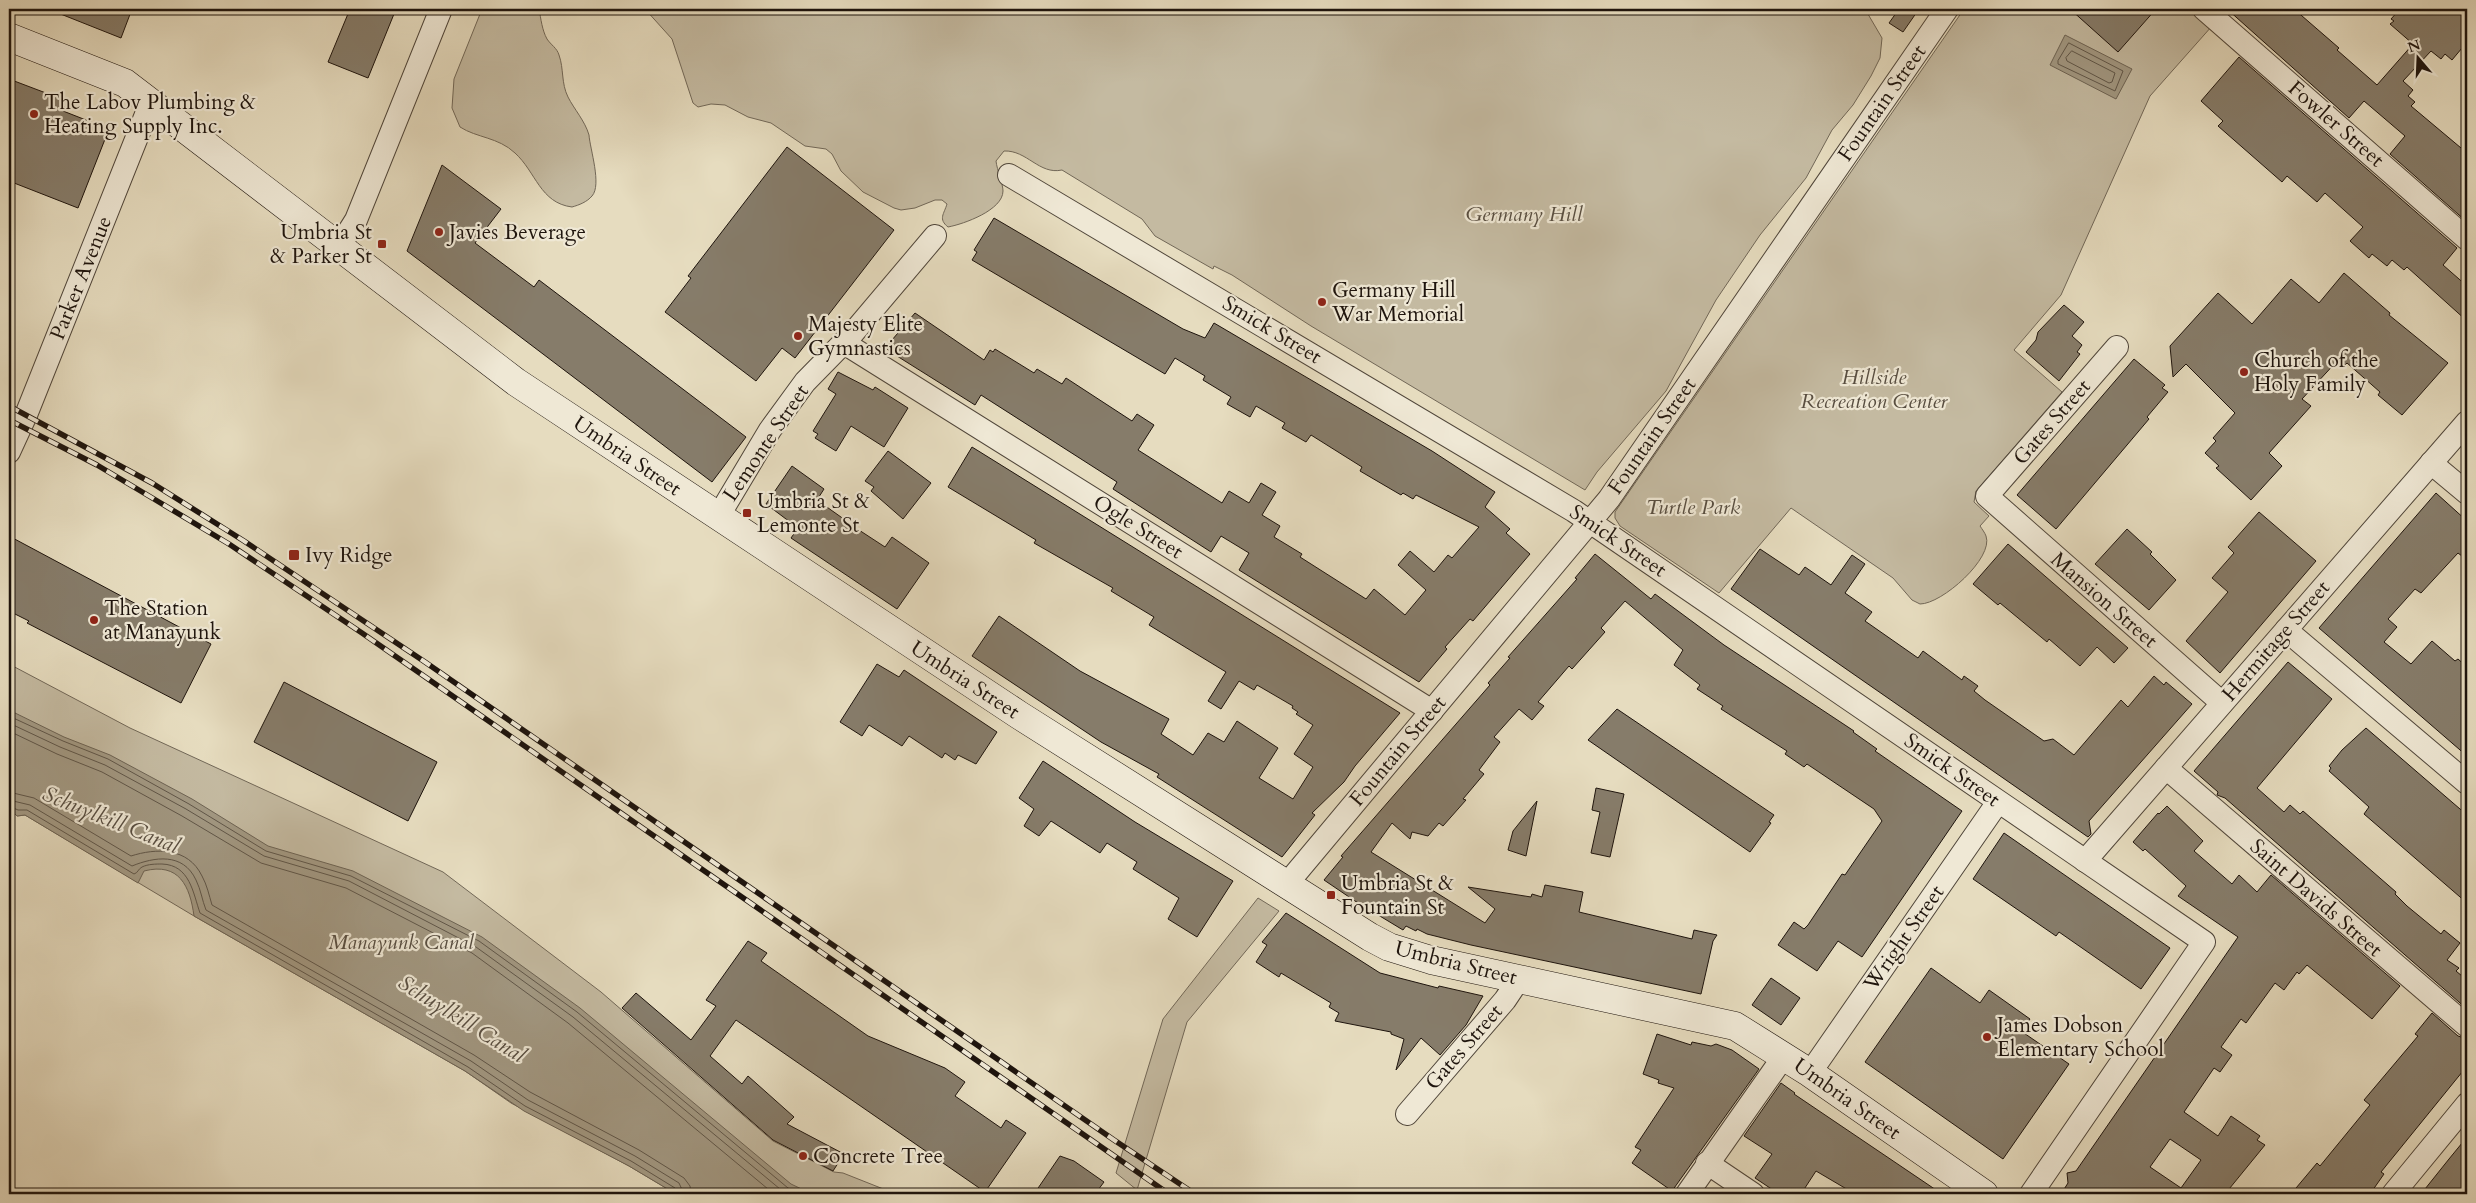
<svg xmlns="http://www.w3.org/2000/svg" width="2476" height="1203" font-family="Cardo,serif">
	<rect width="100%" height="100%" fill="#e6dcbf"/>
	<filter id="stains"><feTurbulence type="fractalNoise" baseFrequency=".004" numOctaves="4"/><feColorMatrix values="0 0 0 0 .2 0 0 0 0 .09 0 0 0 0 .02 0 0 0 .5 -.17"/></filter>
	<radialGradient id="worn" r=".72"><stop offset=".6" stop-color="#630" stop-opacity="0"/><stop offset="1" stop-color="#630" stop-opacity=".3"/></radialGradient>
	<g fill="#c4baa1" stroke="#716757">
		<path d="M482,9H539C541,19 542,30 547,39C551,45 557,48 559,55C564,69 561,83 568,97C574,109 585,121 589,135C590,149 602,185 592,196C587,202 579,205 572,207C540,203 536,172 515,153C498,137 477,138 460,127L452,108L454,79Z"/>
		<path d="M645,9H1733L1742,14L1751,9H1865L1882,38L1880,58L1871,76L1853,105L1832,130L1806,178L1760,235L1716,300L1666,391L1597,472L1585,490L1311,326L1232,275L1214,266L1213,269L1155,236L1142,219L1062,170C1039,175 1027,150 1004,151L996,161C997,170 1003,184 1003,191C1003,210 964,224 948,227C938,219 944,214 947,204L942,200H935L915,208L901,210L894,208L863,192L841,171L832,154L826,149L805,146L771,123L748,117L725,105L711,104L698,107L693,103L672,39Z"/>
		<path d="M1964,9H2192L2212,26L2150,96L2061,295L2014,350L2062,392L1976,491L1974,502L1989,516L1980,526C1982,529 1985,533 1986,536C1994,558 1942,604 1920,604L1912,600L1893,578L1791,508L1719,593L1620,526L1615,518V512Z"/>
		<polygon points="9,664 130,728 443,872 601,992 773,1141 834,1172 843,1173 896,1194 676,1194 629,1166 511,1103 465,1071 194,916 25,815 17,816 9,808"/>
		<polygon points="1258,898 1279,911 1187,1022 1137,1190 1116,1173 1163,1019"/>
	</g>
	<g fill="#a29882" stroke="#6d6353">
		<polygon points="2065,35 2132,69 2116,99 2050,65"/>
		<path d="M9,710L64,737L110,755L192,799L268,846L353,871L482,937L580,1008L791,1184L812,1194H676L629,1166L524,1111L465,1071L194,916C190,886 179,862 144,871L138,883L25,815L17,816L9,808Z"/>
	</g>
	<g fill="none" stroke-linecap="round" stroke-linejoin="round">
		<g stroke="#605648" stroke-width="1">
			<polygon points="2069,43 2123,71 2115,91 2058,64 2058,61"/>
			<polygon points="2072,51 2115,73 2112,82 2109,83 2067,61 2066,58"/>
			<polyline points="9,716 63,741 108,759 189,804 266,851 351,876 479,941 577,1012 788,1188 800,1194"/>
			<polyline points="9,723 60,747 105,765 186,809 264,856 349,881 476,947 573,1017 786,1194"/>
			<polyline points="9,731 57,754 102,772 182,816 261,863 346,888 472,953 568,1023 774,1194"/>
			<path d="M9,792L34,798L131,856C156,848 188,847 202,876C207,885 209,895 212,905L474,1055L530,1092L639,1150L684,1178L690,1186L691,1194"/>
			<path d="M9,800L30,805L132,866C154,857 183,852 196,880C201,890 202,900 206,910L471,1061L528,1100L635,1156L679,1183L684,1194"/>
			<path d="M9,806L18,810H27L134,874C138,873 138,869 142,867C148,864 156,864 162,864C190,865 193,893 200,913L468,1067L525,1106L631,1161L675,1188L677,1194"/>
		</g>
	</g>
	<g fill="#867c6a" stroke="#1e140d" fill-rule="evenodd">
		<polygon points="48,9 132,9 121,38"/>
		<polygon points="350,9 396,9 368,78 328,62"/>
		<polygon points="1899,9 1919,9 1903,32 1889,23"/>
		<polygon points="2070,9 2156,9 2118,52"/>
		<polygon points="2227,9 2294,9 2339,48 2337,50 2377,85 2413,44 2390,24 2394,21 2391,19 2400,9 2467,9 2467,42 2452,60 2445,54 2441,59 2431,51 2403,81 2413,90 2408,96 2415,102 2411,106 2467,153 2467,222 2390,154 2405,136 2364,101 2349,118"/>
		<polygon points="2239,57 2457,248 2443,265 2467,286 2467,321 2407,267 2404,270 2392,260 2387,266 2372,254 2369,258 2350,241 2363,227 2325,193 2317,202 2287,176 2282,182 2218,126 2223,121 2201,101"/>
		<polygon points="9,79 67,101 63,111 109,129 78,208 9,181"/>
		<polygon points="787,147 894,230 795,358 782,348 756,381 665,312 691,278 688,276"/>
		<polygon points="442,165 501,209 475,243 534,287 539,280 746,437 712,482 407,251"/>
		<polygon points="994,218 1183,329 1205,338 1214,323 1432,451 1495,492 1485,507 1510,529 1506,533 1530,554 1473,621 1470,619 1445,647 1447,649 1419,682 1239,570 1249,553 1221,536 1211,552 1113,489 1117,482 981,395 975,405 889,351 886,347 915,313 984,360 990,350 993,352 995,349 1034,373 1037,369 1062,384 1066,378 1132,421 1137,414 1154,425 1138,450 1222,503 1229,491 1249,503 1261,483 1276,492 1262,515 1280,526 1274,537 1302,554 1300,557 1366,599 1374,589 1405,615 1426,590 1398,565 1410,551 1434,572 1448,555 1452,558 1479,527 1416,495 1413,499 1403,493 1401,495 1360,471 1362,467 1311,435 1306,442 1282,428 1285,423 1256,406 1250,417 1227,404 1231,397 1203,380 1205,376 1175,358 1165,374 972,260 977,252 974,250"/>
		<polygon points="2344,273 2390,313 2389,315 2448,363 2402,415 2378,395 2380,392 2347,363 2345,365 2338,360 2302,399 2311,406 2269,453 2282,466 2251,500 2216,468 2219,466 2205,453 2216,441 2213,438 2235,413 2186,364 2173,377 2170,346 2218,293 2252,324 2291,279 2319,303"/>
		<polygon points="2064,305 2084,322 2072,336 2082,345 2077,352 2080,354 2059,381 2026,352 2036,340 2038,332"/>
		<polygon points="2134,359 2165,385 2162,388 2168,392 2147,417 2149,419 2056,529 2017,495"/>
		<polygon points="838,372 873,390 875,387 908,408 884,447 851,426 836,451 815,438 818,434 813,431 836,394 828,389"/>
		<polygon points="972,447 1400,713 1355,766 1344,782 1312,813 1315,815 1282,857 1157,777 1159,774 1101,742 972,656 999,616 1080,671 1169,719 1161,734 1193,755 1208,733 1224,742 1237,721 1278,748 1259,778 1293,799 1313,767 1294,754 1313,725 1296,714 1298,712 1292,708 1293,706 1257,685 1254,690 1239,681 1221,709 1208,701 1226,672 1149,625 1154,617 1111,591 1113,588 1034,543 1036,540 948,487"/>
		<polygon points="888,451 931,483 903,519 871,491 874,487 865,481"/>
		<polygon points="792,466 824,489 817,500 862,532 885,547 892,537 929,563 897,609 791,538 798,528 766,504"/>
		<polygon points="2436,493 2467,521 2467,560 2458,553 2421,593 2415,589 2388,619 2397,627 2384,642 2411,664 2432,641 2455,661 2458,659 2467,667 2467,756 2319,628"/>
		<polygon points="2259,512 2316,561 2220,673 2186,641 2228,592 2212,578 2234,553 2228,547"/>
		<polygon points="2127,529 2152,552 2150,554 2176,580 2149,610 2095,564"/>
		<polygon points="9,536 211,644 181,703 27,623 29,621 9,611"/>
		<polygon points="2008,544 2128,648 2114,663 2097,647 2080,666 2049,639 2047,642 2000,603 1998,605 1973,584"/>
		<polygon points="1760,549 1799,575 1805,567 1831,585 1852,555 1865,564 1845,593 1872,612 1865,621 1918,658 1923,651 1962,680 1964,676 1978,686 1974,691 1985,700 2044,741 2053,739 2074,755 2121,700 2128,707 2154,676 2164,685 2166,682 2192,704 2089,821 2091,834 2088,837 1731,589"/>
		<polygon points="1595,554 1651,599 1655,594 1724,645 1854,731 1853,732 1877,749 1875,751 1962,811 1862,957 1838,941 1817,971 1778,945 1794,922 1804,929 1808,925 1842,874 1845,875 1882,821 1874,809 1807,764 1804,767 1785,754 1787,751 1721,709 1723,706 1697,689 1700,685 1674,665 1683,650 1625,601 1601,628 1605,632 1572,669 1569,666 1538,702 1544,706 1532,720 1519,709 1494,737 1500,742 1479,770 1484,774 1463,799 1466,800 1443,826 1439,823 1428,836 1412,832 1410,839 1392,823 1371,852 1485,923 1495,909 1468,887 1531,897 1532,894 1542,897 1545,885 1583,892 1579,912 1692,939 1694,930 1717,935 1713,941 1701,994 1471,945 1427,934 1417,929 1416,931 1406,926 1403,930 1355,901 1324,880 1343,857 1341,856 1490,685 1488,683 1510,658 1508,657 1577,579 1575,578"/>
		<polygon points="2288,662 2332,699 2257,788 2284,812 2290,805 2300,814 2303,811 2396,892 2395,894 2407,906 2441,934 2444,930 2460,943 2447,960 2459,968 2456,971 2462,976 2467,969 2467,1009 2225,798 2217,795 2218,792 2194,771"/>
		<polygon points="877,664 899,677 904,670 997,732 976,764 958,755 955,760 945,753 942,758 909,736 902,746 869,725 862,736 840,722"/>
		<polygon points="284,682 437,762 408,821 254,742"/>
		<polygon points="1617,709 1774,815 1769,822 1771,823 1750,852 1588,740"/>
		<polygon points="2366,728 2467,815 2467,903 2364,814 2369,807 2329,771 2331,768 2329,766 2342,750"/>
		<polygon points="1043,761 1135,822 1233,881 1197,937 1168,919 1179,898 1133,869 1137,862 1107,843 1100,853 1051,821 1039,836 1024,826 1034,809 1019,798"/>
		<polygon points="1596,788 1624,794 1610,857 1591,853 1600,812 1592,810"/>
		<polygon points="1537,801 1526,856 1508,850 1513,831"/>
		<path d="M2167,806L2203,841L2194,851L2232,884L2239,875L2257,892L2271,875L2400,986L2372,1019L2307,965L2299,974L2297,972L2284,990L2275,983L2246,1023L2241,1019L2221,1047L2232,1055L2220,1072L2214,1068L2184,1112L2218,1136L2231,1116L2260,1136L2257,1140L2265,1145L2225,1194H2061L2068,1183L2067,1173L2076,1171L2238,937L2178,896L2186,886L2145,849L2143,851L2133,842L2158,813L2159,814ZM2170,1139L2201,1160L2181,1188L2150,1167Z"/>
		<polygon points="2004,833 2170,948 2141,989 2059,932 2056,936 1973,879"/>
		<polygon points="1286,913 1380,973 1438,988 1439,986 1483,996 1466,1025 1440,1055 1421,1038 1396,1070 1404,1039 1391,1034 1391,1032 1335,1021 1339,1013 1329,1007 1331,1003 1281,973 1279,977 1256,962 1267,945 1262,942"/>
		<polygon points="748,941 767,953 761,961 868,1036 945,1068 965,1082 955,1096 1001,1128 1006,1120 1026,1133 985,1192 736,1020 710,1056 742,1084 748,1076 794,1117 787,1124 844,1154 833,1171 773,1140 622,1008 636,993 691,1040 716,1006 706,1000"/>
		<polygon points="1931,968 1980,1003 1989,990 2030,1019 2021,1031 2069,1064 2003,1159 1865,1062"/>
		<polygon points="1771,978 1800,998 1781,1025 1752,1005"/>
		<polygon points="2432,1013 2458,1036 2467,1039 2467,1066 2381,1172 2384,1174 2370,1194 2291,1194 2317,1163 2320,1166 2370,1105 2364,1100 2418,1036 2415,1034"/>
		<polygon points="1657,1034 1691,1045 1692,1042 1711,1046 1716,1044 1732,1050 1759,1069 1672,1191 1632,1163 1641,1150 1635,1147 1674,1088 1658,1083 1659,1080 1643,1074"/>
		<polygon points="1781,1083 1795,1093 1794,1094 1942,1194 1855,1194 1816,1171 1801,1194 1779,1194 1755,1178 1772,1154 1744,1136"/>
		<polygon points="2467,1137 2467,1194 2421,1194 2449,1159"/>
		<polygon points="1060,1156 1074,1161 1104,1182 1095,1194 1034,1194"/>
	</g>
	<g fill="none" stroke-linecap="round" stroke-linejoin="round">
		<g stroke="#50463a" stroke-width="24">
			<g id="minor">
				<polyline points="2204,9 2467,239"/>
				<polyline points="1009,175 1574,511 2204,942 2031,1194"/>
				<polyline points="339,247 356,220 441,9"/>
				<polyline points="844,343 1432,711"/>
				<polyline points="2117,347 1987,496 2222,703"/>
				<polyline points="9,452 26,415 151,102"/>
				<polyline points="2431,463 2467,493"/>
				<polyline points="718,517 770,430 805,382 853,333 935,236"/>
				<polyline points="2286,630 2467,783"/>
				<polyline points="2166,768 2467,1026"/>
				<polyline points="2085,861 2467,422"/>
				<polyline points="1286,885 1609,499 1947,9"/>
				<polyline points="1810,1073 1998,802"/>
				<polyline points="1407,1114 1505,1000 1519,979"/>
				<polyline points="1707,1163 1753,1194"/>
				<polyline points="1687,1194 1784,1056"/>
				<polyline points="2393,1194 2467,1104"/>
			</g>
		</g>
		<g stroke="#1e140d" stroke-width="29">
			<polyline id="secondary" points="9,37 125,83 516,382 1019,715 1370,937 1389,947 1431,960 1735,1026 1810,1073 1984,1194"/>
		</g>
		<use href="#minor" stroke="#efe8d5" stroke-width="22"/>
		<use href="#secondary" stroke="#efe8d5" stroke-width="28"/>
		<g stroke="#1e140d" stroke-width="5.5">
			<g id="rail">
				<polyline points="9,406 152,483 244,541 425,662 1114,1140 1195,1194"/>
				<polyline points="9,420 97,465 154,499 229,544 362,633 1169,1194"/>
			</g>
		</g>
		<use href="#rail" stroke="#efe8d5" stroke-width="4" stroke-dasharray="11" stroke-linecap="butt"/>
	</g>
	<g fill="#8f2418" stroke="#efe8d5" stroke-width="2">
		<circle cx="34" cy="114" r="5"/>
		<circle cx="439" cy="232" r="5"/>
		<rect x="377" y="239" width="10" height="10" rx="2.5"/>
		<circle cx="1322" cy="302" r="5"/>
		<circle cx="798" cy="336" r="5"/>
		<circle cx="2244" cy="372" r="5"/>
		<rect x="742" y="508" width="10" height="10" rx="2.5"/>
		<rect x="288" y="549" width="12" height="12" rx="2.5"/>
		<circle cx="94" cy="620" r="5"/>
		<rect x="1326" y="890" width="10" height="10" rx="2.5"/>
		<circle cx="1987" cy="1037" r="5"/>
		<circle cx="803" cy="1156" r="5"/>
	</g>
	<g text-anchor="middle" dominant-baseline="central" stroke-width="4.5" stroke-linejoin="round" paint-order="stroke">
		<g font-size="21" fill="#1e140d" stroke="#efe8d5" text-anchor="start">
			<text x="44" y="102">The Labov Plumbing &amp;<tspan x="44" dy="24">Heating Supply Inc.</tspan></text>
			<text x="372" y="232" text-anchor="end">Umbria St<tspan x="372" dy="24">&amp; Parker St</tspan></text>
			<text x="449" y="232">Javies Beverage</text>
			<text x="1332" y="290">Germany Hill<tspan x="1332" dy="24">War Memorial</tspan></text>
			<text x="808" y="324">Majesty Elite<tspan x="808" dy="24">Gymnastics</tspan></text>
			<text x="2254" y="360">Church of the<tspan x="2254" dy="24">Holy Family</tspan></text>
			<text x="757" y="501">Umbria St &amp;<tspan x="757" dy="24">Lemonte St</tspan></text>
			<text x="305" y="555">Ivy Ridge</text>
			<text x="104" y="608">The Station<tspan x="104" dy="24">at Manayunk</tspan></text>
			<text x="1341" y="883">Umbria St &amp;<tspan x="1341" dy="24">Fountain St</tspan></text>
			<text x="1997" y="1025">James Dobson<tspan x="1997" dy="24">Elementary School</tspan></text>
			<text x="813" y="1156">Concrete Tree</text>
		</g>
		<g font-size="21" fill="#1e140d" stroke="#efe8d5">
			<text transform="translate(1882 103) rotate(-55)">Fountain Street</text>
			<text transform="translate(2336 124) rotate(41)">Fowler Street</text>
			<text transform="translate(81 278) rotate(-68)">Parker Avenue</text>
			<text transform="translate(1272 330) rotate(31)">Smick Street</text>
			<text transform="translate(2052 422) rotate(-49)">Gates Street</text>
			<text transform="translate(1652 436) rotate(-55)">Fountain Street</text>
			<text transform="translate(766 443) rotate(-56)">Lemonte Street</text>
			<text transform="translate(627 456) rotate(34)">Umbria Street</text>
			<text transform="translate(1138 527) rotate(32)">Ogle Street</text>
			<text transform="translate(1618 541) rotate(34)">Smick Street</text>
			<text transform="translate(2104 600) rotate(41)">Mansion Street</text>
			<text transform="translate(2276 641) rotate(-49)">Hermitage Street</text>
			<text transform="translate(965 680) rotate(33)">Umbria Street</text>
			<text transform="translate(1398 751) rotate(-50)">Fountain Street</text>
			<text transform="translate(1952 770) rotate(35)">Smick Street</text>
			<text transform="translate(2316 898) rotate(41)">Saint Davids Street</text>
			<text transform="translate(1904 938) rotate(-55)">Wright Street</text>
			<text transform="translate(1456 963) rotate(14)">Umbria Street</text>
			<text transform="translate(1464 1047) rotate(-49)">Gates Street</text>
			<text transform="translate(1847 1099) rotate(35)">Umbria Street</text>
		</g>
		<g font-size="21" font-style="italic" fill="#584e41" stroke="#efe8d5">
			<text x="1524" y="214">Germany Hill</text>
			<text x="1874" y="377">Hillside<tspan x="1874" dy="24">Recreation Center</tspan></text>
			<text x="1693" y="507">Turtle Park</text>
			<text x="401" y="942">Manayunk Canal</text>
		</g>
		<g font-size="22" font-style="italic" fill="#594f42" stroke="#efe8d5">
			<text transform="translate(111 820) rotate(22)">Schuylkill Canal</text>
			<text transform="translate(462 1019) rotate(32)">Schuylkill Canal</text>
		</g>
	</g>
	<rect width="2476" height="1203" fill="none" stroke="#e6dcbf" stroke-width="30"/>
	<rect x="10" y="10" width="2456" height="1183" fill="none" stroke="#1e140d" stroke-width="2.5"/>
	<rect x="15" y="15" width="2446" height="1173" fill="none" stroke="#1e140d"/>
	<g transform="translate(2418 58) rotate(341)" stroke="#efe8d5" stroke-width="4" paint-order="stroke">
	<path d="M0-4L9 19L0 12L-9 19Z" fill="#1e140d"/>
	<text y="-8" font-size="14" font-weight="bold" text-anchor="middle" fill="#1e140d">N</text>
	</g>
	<rect width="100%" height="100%" filter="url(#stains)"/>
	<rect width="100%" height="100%" fill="url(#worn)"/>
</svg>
